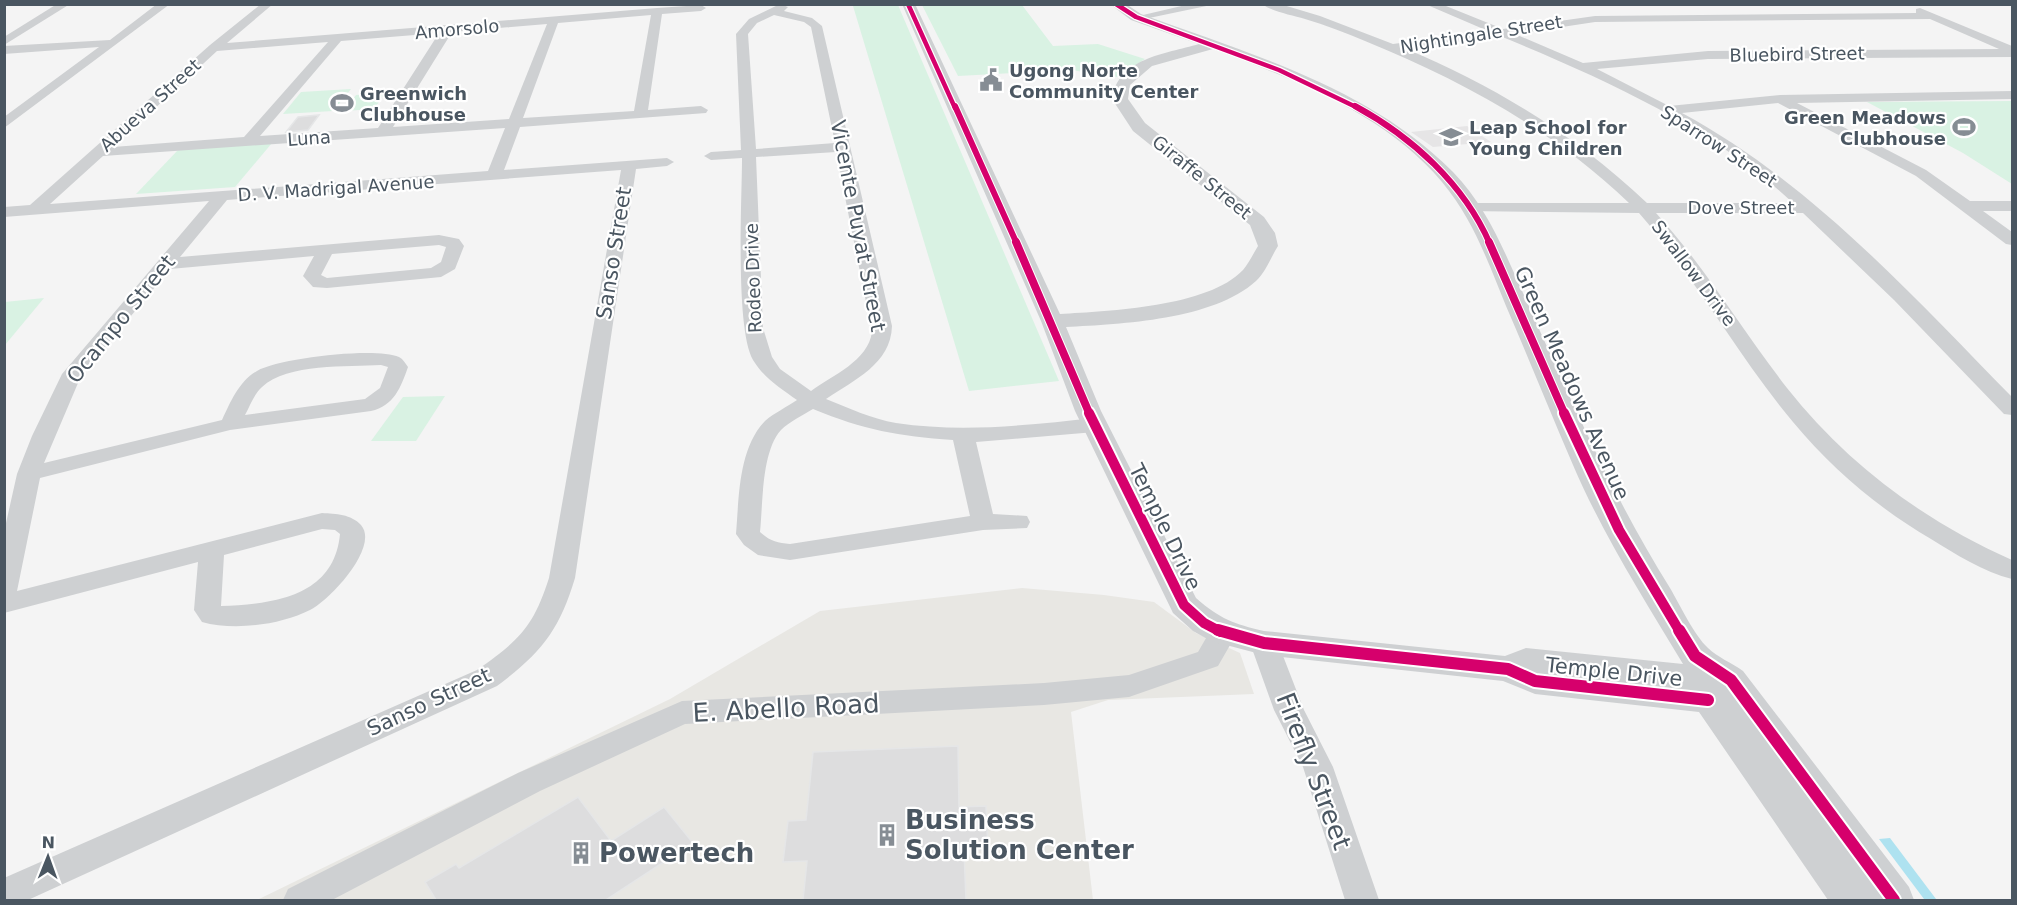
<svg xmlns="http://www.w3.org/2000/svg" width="2017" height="905" font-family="'DejaVu Sans',sans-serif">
	<rect width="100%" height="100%" fill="#f4f4f4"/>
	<polygon fill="#e8e7e3" points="1022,588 1104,595 1154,602 1196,633 1240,653 1254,694 1108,700 1071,712 1093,900 257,900 670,699 820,611"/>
	<polygon fill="#e6e5e6" points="1467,126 1491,142 1433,147 1411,132"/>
	<g fill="#d9f2e3">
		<polygon points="898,4 898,5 1059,381 969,391 853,6"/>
		<polygon points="922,5 1022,5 1053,46 1098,44 1145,59 1117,77 1071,70 958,76"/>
		<polygon points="351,89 333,111 283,114 301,92"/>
		<polygon points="385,93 374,109 344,111 356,95"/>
		<polygon points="2012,101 2012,184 1963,153 1867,102"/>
		<polygon points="272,143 235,187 136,194 178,150"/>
		<polygon points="44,298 5,345 5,302"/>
		<polygon points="445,396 416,441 371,441 403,397"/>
	</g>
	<polygon fill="#aee2f0" points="1890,838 1936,899 1924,899 1879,839"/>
	<g fill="#ddddde" stroke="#e5e6e7" stroke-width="1.5">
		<polygon points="319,115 308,130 286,132 298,117"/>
		<polygon points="958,746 959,807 986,806 988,850 964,851 966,900 803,900 807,861 783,862 788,821 806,820 813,752"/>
		<polygon points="578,797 611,841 664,807 693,843 606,900 436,900 425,882 456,864 459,868"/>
	</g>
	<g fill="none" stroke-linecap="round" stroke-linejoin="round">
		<g fill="#ced0d2" fill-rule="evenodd">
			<polygon points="57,4 70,4 4,45 4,37"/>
			<polygon points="157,4 170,4 4,128 4,117 99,47 4,54 4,46 110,40"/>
			<path d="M261,4H273L227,43L657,8L701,5L706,8L701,11L662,14L648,110L701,106L708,110L706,113L520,127L504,170L667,158L674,162L667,166L636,169L575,578C559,631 541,653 497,686L28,900H4V878L477,670C519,640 533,628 549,578L621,170L227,200L180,257L439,235L459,239L464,246L455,269L441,277L327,288L313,287L303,276L314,256L170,269L81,376L44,463L222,420C230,403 239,381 257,371C280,358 375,347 399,357C403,359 405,363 408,367C401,387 394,406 371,411L230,430L40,478L17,591L322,513C336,514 351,514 361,525C380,547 329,601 310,610C280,625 234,631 202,622L194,610L198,562L4,613V532L17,474L32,436L62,374L209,201L4,217V207L30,205L210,45ZM651,15L634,111L523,118L558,23ZM547,24L509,119L393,127L452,32ZM439,33L378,128L260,136L341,41ZM328,42L244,137L113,147L217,51ZM505,128L488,171L50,204L103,156ZM439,245L446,247L441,262L431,268L327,278L321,275L332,254ZM381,365L388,367L380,388L365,399L245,415C250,406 254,394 262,387C287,363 348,367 381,365ZM322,529L335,530L340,534C334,598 271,604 221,606L224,555Z"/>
			<path d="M780,4L788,7L784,11L812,18L822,26L892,326C891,364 854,380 826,399C849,408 872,419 896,423C963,433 1028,425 1095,418L1103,420L1106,425L1103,430L1095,432L976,442L993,514L1027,516L1030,522L1027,528L983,530L790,560L758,555L744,545L736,534C739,499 738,449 765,421C774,413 787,407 797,400C780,388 764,378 753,360C735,328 742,201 742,158L711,160L704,156L711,152L741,150L736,34L749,19ZM774,15L804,22L811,27L835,143L756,149L748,34L757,23ZM836,152L872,332C868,361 833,375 811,391L780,369L772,357L763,328L756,157ZM813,409C864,430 898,436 953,440L970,516L790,544C777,543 770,541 760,532C763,505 761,452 781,430C789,422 803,415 813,409Z"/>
			<polygon points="1190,4 1216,4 1149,18 1143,15"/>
			<path d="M1262,4H1280L1320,16L1393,44L1488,31L1425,4H1441L1503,29L1595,16L1916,13V9L1920,8L2012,46V57L1708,59L1597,69L1669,106L1780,95L2012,91V99L1797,103L1926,170L1970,201H2012V211H1983L2012,232V245L2006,244L1916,176L1778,103L1682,113C1810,182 1911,294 2012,397V415L2004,414L1894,300L1803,213H1656C1705,267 1742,330 1787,388C1847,464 1924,521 2012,560V579C1984,572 1955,554 1931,539C1878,508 1832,469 1793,422C1737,355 1696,278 1639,213L1466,211L1464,208L1466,205L1472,203H1629C1553,130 1461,80 1365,41C1346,33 1325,25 1305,19C1292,15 1273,12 1262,4ZM1930,19L1999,49L1708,51L1583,63L1515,34L1595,22ZM1500,36C1602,78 1712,127 1793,203H1647C1577,137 1496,86 1406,49Z"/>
			<polygon points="1223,623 1233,626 1237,633 1218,666 1129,697 1044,705 685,724 540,791 332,900 283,900 288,889 518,773 682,701 1044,683 1129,675 1198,652 1213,626"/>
			<polygon points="1264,633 1274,636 1278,643 1304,710 1333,767 1379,900 1345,900 1303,767 1274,710 1250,643 1254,636"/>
		</g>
		<path fill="#ced0d2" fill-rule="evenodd" d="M902,4H915L1060,314C1109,311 1208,307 1243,270C1249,263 1253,254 1258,246L1250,225L1133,131L1112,99C1118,58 1165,54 1199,44L1131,20L1110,4H1126L1141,14C1250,54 1369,87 1453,172C1489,209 1506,256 1527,302C1571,400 1613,497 1670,588C1680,605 1694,635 1708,648C1717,657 1732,663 1743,671L1909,887L1914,900H1828L1699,712L1535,694L1503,681L1264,655L1211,641L1193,631L1173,613L1075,411L1041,321ZM1213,49C1294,79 1385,114 1442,182C1473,219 1488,262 1506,306C1529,359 1550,412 1573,465C1603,535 1644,599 1683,664L1526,648L1505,656L1264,631C1234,624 1220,619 1196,598L1101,411L1066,327C1122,324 1213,320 1256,281C1266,272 1271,257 1278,246L1275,233L1264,217L1145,123L1128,99L1130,85L1152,66Z"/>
		<g stroke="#fff" stroke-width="7">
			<g id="cycleway-far4">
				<polyline points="908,4 955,108"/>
				<polyline points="1116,4 1136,17 1279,70 1358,108"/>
			</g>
		</g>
		<g stroke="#fff" stroke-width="8">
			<g id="cycleway-far3">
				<polyline points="955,106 1017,244"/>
				<path d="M1355,106C1412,137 1464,184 1490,244"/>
			</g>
		</g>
		<g stroke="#fff" stroke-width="10">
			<g id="cycleway-far2">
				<polyline points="1016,242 1090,415"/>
				<polyline points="1489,242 1565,415"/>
			</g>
		</g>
		<g stroke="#fff" stroke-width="14">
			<g id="cycleway-far1">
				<polyline points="1089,413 1184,605 1204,623 1221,632"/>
				<polyline points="1564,413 1619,530 1680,632"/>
			</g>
		</g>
		<g stroke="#fff" stroke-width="16">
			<g id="cycleway">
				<polyline points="1218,630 1264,643 1508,669 1535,681 1708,700"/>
				<polyline points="1679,630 1695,656 1731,680 1894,900"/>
			</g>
		</g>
		<use href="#cycleway-far4" stroke="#d6006c" stroke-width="4.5"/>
		<use href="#cycleway-far3" stroke="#d6006c" stroke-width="6"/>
		<use href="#cycleway-far2" stroke="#d6006c" stroke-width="8"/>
		<use href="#cycleway-far1" stroke="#d6006c" stroke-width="10"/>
		<use href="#cycleway" stroke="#d6006c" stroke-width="12"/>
	</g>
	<defs>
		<g id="civic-bare" transform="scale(1.8)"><path d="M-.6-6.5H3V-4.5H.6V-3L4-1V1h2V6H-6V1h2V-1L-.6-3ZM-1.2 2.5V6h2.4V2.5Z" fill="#868d94" stroke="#fff" stroke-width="2.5" paint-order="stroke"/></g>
		<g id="stadium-bare" transform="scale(1.8)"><path d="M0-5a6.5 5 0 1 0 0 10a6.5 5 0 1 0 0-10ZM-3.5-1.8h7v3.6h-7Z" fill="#868d94" stroke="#fff" stroke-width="2.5" paint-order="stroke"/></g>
		<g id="school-bare" transform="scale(1.8)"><path d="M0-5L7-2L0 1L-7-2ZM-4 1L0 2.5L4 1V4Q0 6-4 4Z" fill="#868d94" stroke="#fff" stroke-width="2.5" paint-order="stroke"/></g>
		<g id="building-bare" transform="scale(1.8)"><path d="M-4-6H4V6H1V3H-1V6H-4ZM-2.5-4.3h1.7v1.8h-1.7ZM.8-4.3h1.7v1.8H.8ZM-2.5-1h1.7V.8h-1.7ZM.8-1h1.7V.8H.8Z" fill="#868d94" stroke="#fff" stroke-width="2.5" paint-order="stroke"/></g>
	</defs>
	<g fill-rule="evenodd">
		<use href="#civic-bare" x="991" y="80"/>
		<use href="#stadium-bare" x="342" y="103"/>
		<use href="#stadium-bare" x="1964" y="127"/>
		<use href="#school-bare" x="1451" y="137"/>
		<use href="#building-bare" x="887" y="835"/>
		<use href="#building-bare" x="581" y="853"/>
	</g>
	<g text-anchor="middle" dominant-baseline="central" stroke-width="4.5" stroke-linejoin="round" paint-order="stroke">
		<g font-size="18" fill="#4a5661" stroke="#fff">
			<text transform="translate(457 29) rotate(-5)">Amorsolo</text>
			<text transform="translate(1481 34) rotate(-9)">Nightingale Street</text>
			<text transform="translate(1797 54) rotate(-1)">Bluebird Street</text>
			<text transform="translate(150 105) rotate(-42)">Abueva Street</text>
			<text transform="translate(309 138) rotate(-4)">Luna</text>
			<text transform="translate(1719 146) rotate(33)">Sparrow Street</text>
			<text transform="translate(1202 177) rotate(39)">Giraffe Street</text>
			<text transform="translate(336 188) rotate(-4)">D. V. Madrigal Avenue</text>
			<text x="1741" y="207">Dove Street</text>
			<text transform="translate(1694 273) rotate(53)">Swallow Drive</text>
			<text transform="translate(753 278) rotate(-92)">Rodeo Drive</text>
		</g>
		<g font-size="18" font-weight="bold" fill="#4a5661" stroke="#fff" text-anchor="start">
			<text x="1009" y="70">Ugong Norte<tspan x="1009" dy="21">Community Center</tspan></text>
			<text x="360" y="93">Greenwich<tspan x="360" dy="21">Clubhouse</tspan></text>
			<text x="1946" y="117" text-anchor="end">Green Meadows<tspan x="1946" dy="21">Clubhouse</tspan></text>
			<text x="1469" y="127">Leap School for<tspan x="1469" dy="21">Young Children</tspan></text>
		</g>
		<g font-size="21" fill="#4a5661" stroke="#fff">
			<text transform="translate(858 226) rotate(79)">Vicente Puyat Street</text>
			<text transform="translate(614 253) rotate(-81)">Sanso Street</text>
			<text transform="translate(121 319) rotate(-51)">Ocampo Street</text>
			<text transform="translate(1572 383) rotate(66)">Green Meadows Avenue</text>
			<text transform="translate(1165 527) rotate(64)">Temple Drive</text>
			<text transform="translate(1614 672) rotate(6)">Temple Drive</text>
			<text transform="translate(429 702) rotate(-25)">Sanso Street</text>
		</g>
		<g font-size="26" fill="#4a5661" stroke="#fff">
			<text transform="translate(786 708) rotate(-3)">E. Abello Road</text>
			<text transform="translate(1314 771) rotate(69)">Firefly Street</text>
		</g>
		<g font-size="26" font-weight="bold" fill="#4a5661" stroke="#fff" text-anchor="start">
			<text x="905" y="820">Business<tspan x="905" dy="30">Solution Center</tspan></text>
			<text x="599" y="853">Powertech</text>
		</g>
	</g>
	<rect width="2017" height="905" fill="none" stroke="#4a5661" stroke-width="12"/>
	<g transform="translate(48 857) rotate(1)" stroke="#ffffff" stroke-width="4.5" paint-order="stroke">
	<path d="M0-4.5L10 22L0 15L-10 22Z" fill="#4a5661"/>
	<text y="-9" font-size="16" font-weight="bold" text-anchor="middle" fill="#4a5661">N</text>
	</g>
</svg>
